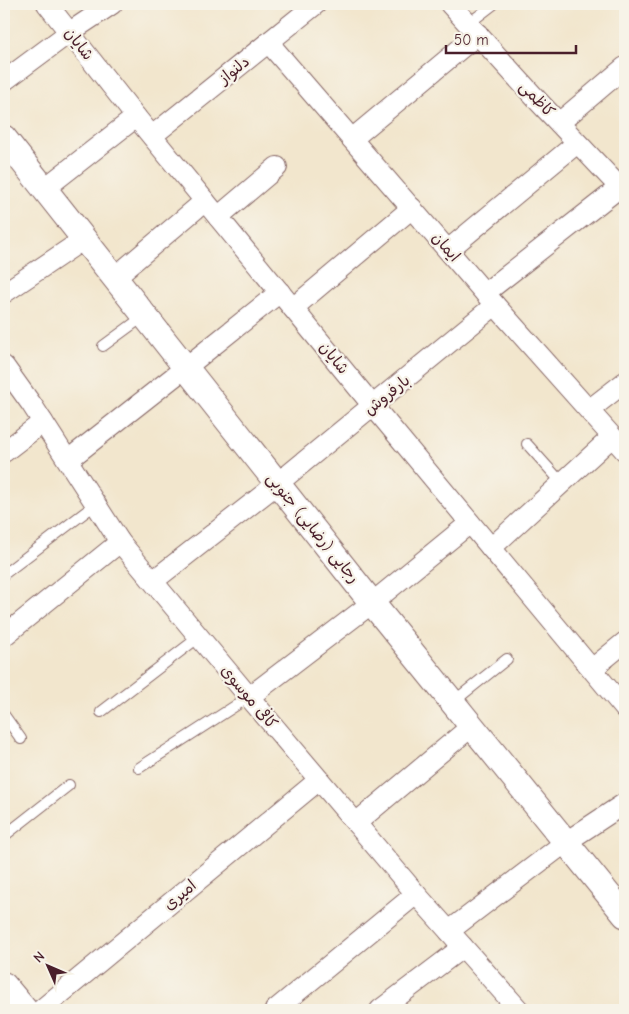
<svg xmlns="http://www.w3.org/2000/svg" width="629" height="1014" font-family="'Comic Neue','Playpen Sans Arabic',sans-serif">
	<rect width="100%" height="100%" fill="#f7f3e8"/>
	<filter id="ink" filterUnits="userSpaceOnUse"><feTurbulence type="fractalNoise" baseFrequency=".02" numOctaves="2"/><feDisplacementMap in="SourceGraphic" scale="10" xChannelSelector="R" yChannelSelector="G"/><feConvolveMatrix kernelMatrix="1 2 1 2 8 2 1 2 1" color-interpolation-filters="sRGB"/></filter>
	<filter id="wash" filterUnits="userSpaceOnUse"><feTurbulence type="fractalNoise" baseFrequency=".0096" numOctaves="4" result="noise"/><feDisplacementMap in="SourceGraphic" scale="20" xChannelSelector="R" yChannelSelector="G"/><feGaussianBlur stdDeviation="1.12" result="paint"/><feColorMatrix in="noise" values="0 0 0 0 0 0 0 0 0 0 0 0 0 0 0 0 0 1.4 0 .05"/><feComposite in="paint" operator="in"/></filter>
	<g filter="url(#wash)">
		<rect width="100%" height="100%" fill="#f2e6cd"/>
	</g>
	<g filter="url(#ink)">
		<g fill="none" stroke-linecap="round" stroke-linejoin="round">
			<g stroke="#856564" stroke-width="12">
				<g id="service">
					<polyline points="468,24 494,4"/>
					<polyline points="103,346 144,316"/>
					<polyline points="527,444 562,483"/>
					<polyline points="4,574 96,504"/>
					<polyline points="625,595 625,596"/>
					<polyline points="453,702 507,659"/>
					<polyline points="101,712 199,637"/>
					<polyline points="4,715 21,739"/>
					<polyline points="139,768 249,697"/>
					<polyline points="4,836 69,785"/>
				</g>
			</g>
			<g stroke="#856564" stroke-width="22">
				<g id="minor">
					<polyline points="47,4 136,117 373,406 625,709"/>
					<polyline points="450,4 539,102 625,193"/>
					<polyline points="268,42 495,305 625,451"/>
					<polyline points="4,81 70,32 112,4"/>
					<polyline points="559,123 625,67"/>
					<polyline points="152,136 316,4"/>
					<polyline points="352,139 478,34"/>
					<polyline points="44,189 136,117"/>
					<polyline points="218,217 277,167"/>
					<polyline points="448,250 577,143"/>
					<polyline points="114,278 205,201"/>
					<polyline points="4,293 84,239"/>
					<polyline points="485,293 620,187"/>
					<polyline points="293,308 412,208"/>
					<polyline points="4,366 32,405 120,542 249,697 416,894 519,1010"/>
					<polyline points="589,410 625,382"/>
					<polyline points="4,452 43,422"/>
					<polyline points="68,460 185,368 280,292"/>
					<polyline points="491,548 612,437"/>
					<polyline points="153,581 277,484 495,305"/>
					<polyline points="4,636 120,542"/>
					<polyline points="592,669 625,642"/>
					<polyline points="249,697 372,603 470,523"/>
					<polyline points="356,823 472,726"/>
					<polyline points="449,931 566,842 625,803"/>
					<polyline points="41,1010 319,780"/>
					<polyline points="275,1010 416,894"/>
					<polyline points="380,1010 463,947"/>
				</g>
			</g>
			<g stroke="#856564" stroke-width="27">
				<g id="tertiary">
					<polyline points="4,138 372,603 625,915"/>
					<polyline points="4,985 25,1010"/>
				</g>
			</g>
			<use href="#service" stroke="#fff" stroke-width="10"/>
			<use href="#minor" stroke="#fff" stroke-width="20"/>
			<use href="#tertiary" stroke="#fff" stroke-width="25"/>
		</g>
	</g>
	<g text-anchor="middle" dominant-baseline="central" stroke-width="4.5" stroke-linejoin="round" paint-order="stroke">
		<g font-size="16" fill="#4a1f2b" stroke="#f7f3e8">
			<text transform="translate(79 44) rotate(52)">شایان</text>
			<text transform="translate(234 70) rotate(-39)">دلنواز</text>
			<text transform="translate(537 99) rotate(47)">کاظمی</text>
			<text transform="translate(446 247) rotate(49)">ایمان</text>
			<text transform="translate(334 358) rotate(51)">شایان</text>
			<text transform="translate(387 395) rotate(-39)">بارفروش</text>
			<text transform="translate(313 528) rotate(51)">رجایی (رضایی) جنوبی</text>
			<text transform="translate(249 697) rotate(50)">کافی موسوی</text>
			<text transform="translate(180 895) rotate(-40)">امیری</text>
		</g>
	</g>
	<rect width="629" height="1014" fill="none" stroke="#f7f3e8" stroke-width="20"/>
	<g transform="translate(48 966) rotate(315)" stroke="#f7f3e8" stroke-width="4" paint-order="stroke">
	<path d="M0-4L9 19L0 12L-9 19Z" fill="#4a1f2b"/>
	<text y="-8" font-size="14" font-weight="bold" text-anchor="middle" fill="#4a1f2b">N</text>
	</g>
	<path d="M446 45v8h130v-8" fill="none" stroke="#4a1f2b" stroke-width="2.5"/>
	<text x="454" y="45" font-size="15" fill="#4a1f2b" stroke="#f7f3e8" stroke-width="4" paint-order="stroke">50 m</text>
</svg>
